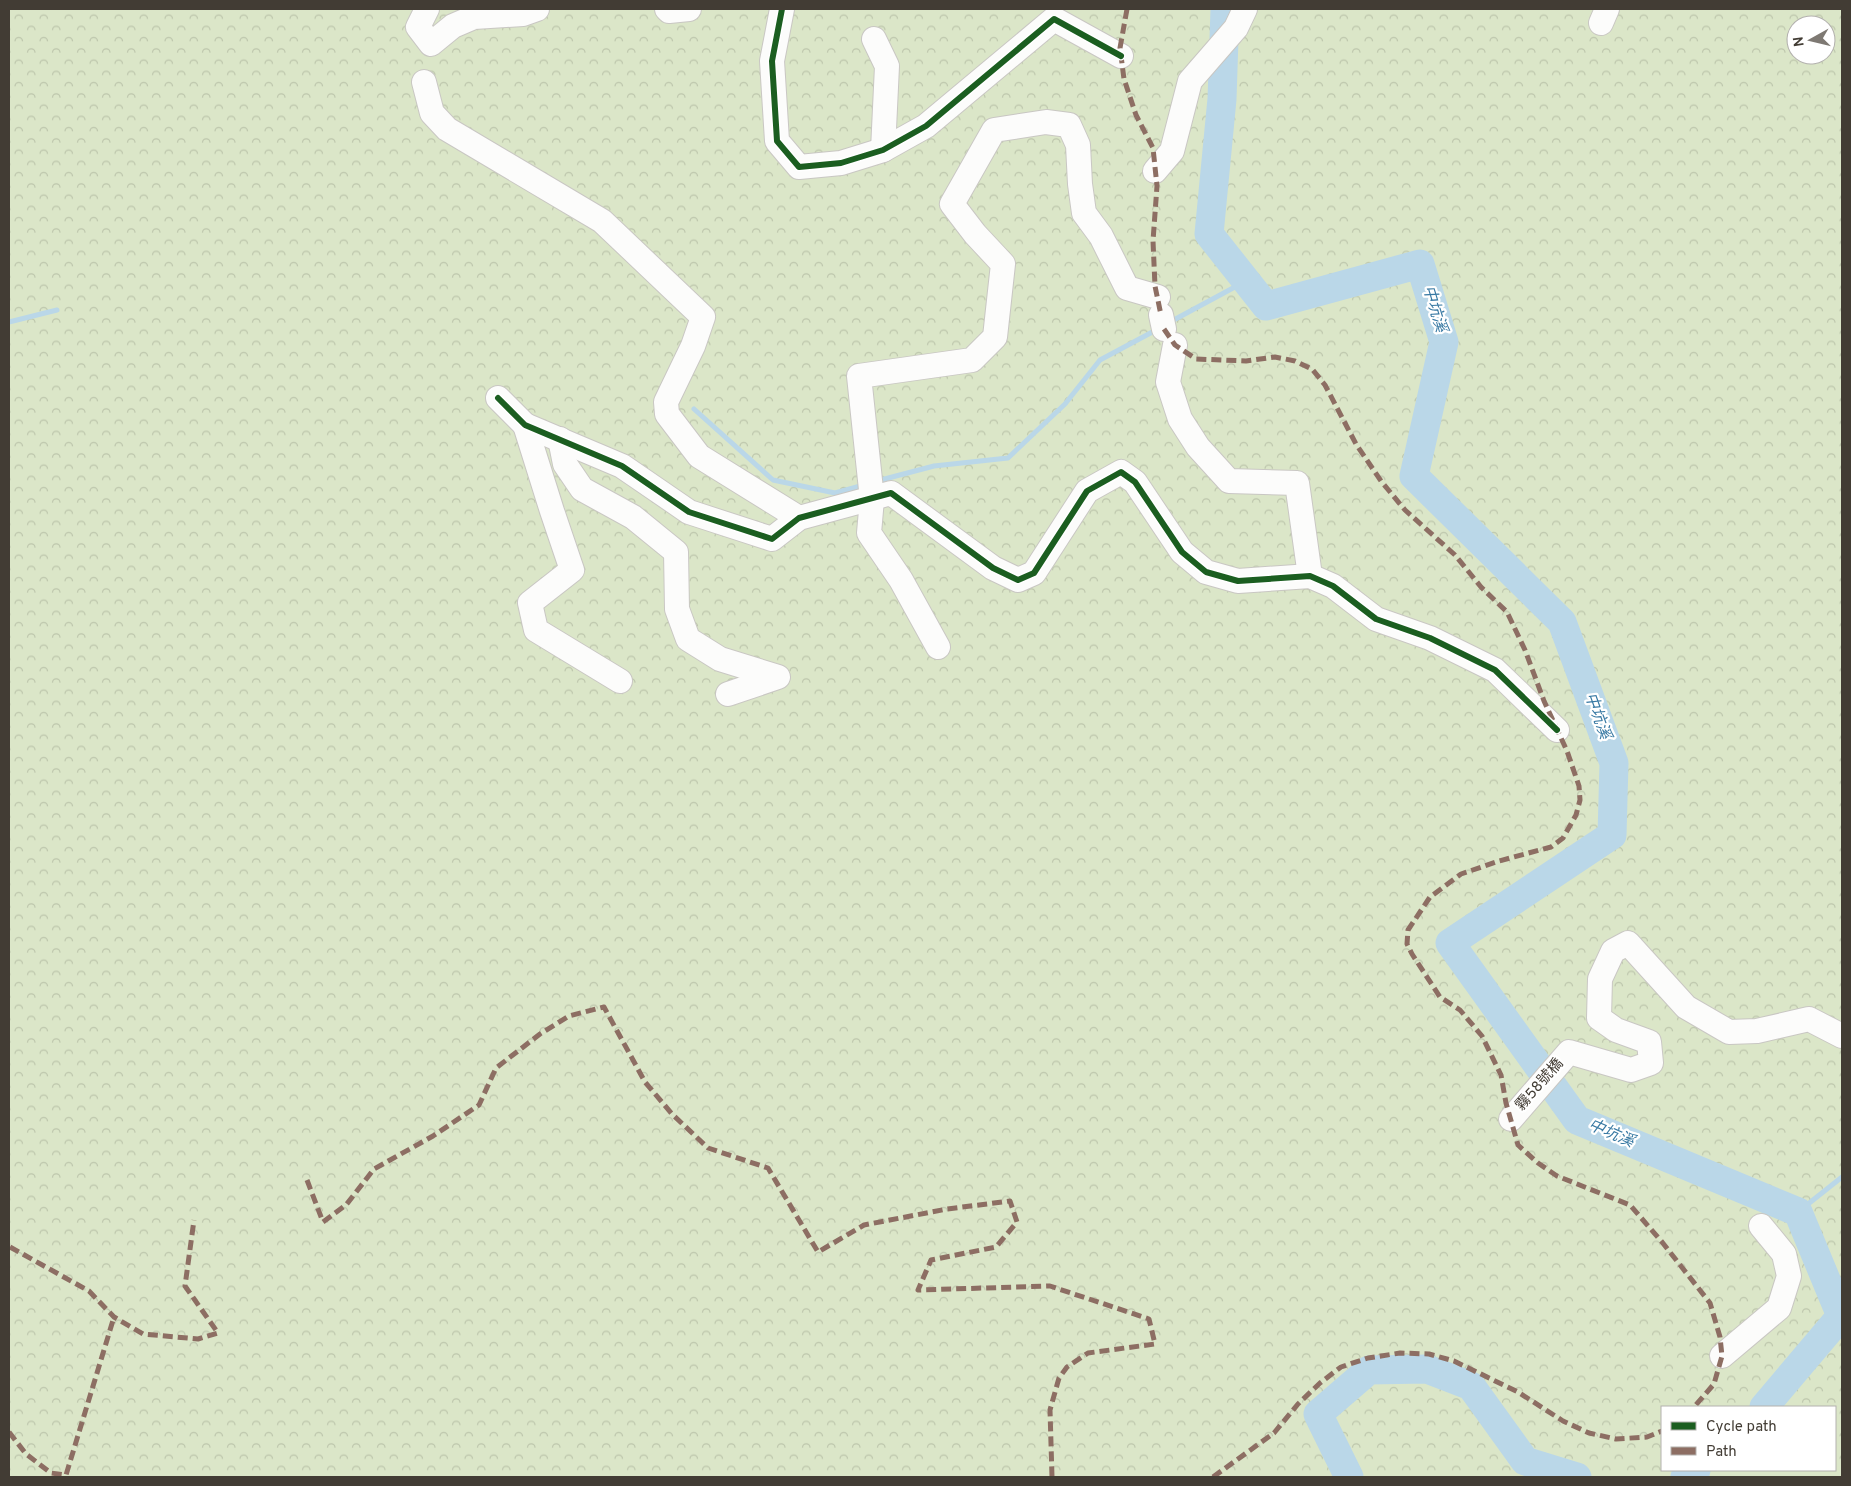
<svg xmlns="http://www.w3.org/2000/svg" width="1851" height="1486" font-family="Overpass,'Noto Sans TC',sans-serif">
	<defs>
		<pattern id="forest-crowns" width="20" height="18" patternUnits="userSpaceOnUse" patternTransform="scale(1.25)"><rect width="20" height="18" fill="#dbe6c8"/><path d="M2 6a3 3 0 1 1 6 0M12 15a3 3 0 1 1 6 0" fill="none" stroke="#bdc6ac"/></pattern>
	</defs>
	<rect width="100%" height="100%" fill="#edebe7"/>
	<path fill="url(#forest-crowns)" fill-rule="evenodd" d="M9,9H1842V1477H9ZM1796,25H1826V55H1796ZM1662,1407H1835V1470H1662Z"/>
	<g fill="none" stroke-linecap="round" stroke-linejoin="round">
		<g stroke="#bad7e8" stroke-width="5">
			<polyline points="9,322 57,310"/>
			<polyline points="1170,322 1246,281"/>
			<polyline points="694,409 773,480 835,493 864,485"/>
			<polyline points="877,481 934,466 1008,458 1065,404 1100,360 1158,329"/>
			<polyline points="1798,1212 1842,1177"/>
		</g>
		<g stroke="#bad7e8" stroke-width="29">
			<polyline points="1225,9 1222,99 1209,234 1266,306 1420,264 1444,342 1414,476 1562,622 1614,763 1612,835 1450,943 1577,1120 1798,1212 1841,1316 1764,1407"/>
			<polyline points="1349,1477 1318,1414 1369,1370 1427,1369 1471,1386 1525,1461 1577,1477"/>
			<polyline points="1685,1477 1696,1470"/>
		</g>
		<g stroke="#c9c7c3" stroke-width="26">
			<g id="minor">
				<polyline points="427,9 418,27 431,44 453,26 474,17 523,14 537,9"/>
				<polyline points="667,9 669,11 689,9"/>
				<polyline points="782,9 772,61 777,141 799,167 841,163 883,150 926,126 1054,19 1121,56"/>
				<polyline points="1601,23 1607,9"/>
				<polyline points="874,39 887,66 883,150"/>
				<polyline points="424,82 432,113 447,129 602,221 703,317 693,346 666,402 667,414 699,456 799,518"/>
				<polyline points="1155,171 1172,151 1190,81 1236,28 1245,9"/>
				<polyline points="1161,315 1164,329"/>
				<polyline points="1175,345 1168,382 1180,419 1198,447 1229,481 1297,483 1310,576"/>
				<polyline points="498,398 525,425 622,466 689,512 772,539 799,518 891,493 993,568 1018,580 1034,573 1087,491 1121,472 1135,482 1182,552 1206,572 1238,581 1310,576 1333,586 1376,619 1430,638 1495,670 1557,730"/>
				<polyline points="525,425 552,511 572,570 530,603 536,630 620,681"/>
				<polyline points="560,439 565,464 582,489 633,517 676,552 677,609 688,639 720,659 778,677 728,694"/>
				<polyline points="938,647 901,580 869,533 872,499 859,376 972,360 995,337 1003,264 975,234 952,204 994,130 1046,122 1069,125 1078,145 1080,184 1084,213 1101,236 1127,288 1158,297"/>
				<polyline points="1511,1119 1569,1052 1631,1070 1651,1063 1649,1042 1616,1030 1599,1018 1600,979 1613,951 1628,943 1686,1007 1729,1032 1757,1031 1809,1019 1842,1036"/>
				<polyline points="1722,1356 1779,1308 1789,1276 1784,1254 1761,1226"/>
			</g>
		</g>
		<use href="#minor" stroke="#fcfcfb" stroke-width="24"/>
		<g stroke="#8d6e63" stroke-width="5" stroke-dasharray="10 5" stroke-linecap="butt">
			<polyline points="1127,9 1120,48 1124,79 1136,115 1153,148 1157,186 1153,241 1155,286 1161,315"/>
			<polyline points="1164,329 1175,345 1196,359 1246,361 1275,357 1295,361 1312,369 1325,385 1356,444 1381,481 1405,510 1455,555 1481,587 1507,612 1525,650 1544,701 1567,751 1579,786 1580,800 1576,815 1563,838 1551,847 1499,861 1461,874 1430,897 1408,930 1407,944 1412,954 1440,997 1460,1010 1482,1036 1501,1075 1506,1103 1518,1145 1538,1163 1557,1176 1630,1205 1662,1242 1710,1303 1720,1337 1722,1356 1714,1384 1694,1407"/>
			<polyline points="307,1180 323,1222 346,1205 374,1169 433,1136 479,1105 496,1068 540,1034 569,1016 604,1007 645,1082 672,1114 708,1148 768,1168 818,1252 864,1225 947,1209 1010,1201 1017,1222 996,1247 931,1260 918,1290 1050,1286 1149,1319 1155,1344 1088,1353 1067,1367 1059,1378 1050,1410 1052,1477"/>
			<polyline points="10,1247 89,1291 114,1317 143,1334 198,1339 218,1333 185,1286 194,1220"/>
			<polyline points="9,1432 26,1454 51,1473 66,1475 114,1317"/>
			<polyline points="1213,1477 1274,1433 1298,1404 1320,1383 1341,1367 1368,1358 1400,1353 1429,1354 1454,1361 1518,1392 1563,1421 1589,1433 1616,1439 1647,1437 1662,1431"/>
		</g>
		<g stroke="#fff" stroke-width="9">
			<g id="cycleway">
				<polyline points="782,9 772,61 777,141 799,167 841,163 883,150 926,126 1054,19 1121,56"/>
				<polyline points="498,398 525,425 622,466 689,512 772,539 799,518 891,493 993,568 1018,580 1034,573 1087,491 1121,472 1135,482 1182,552 1206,572 1238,581 1310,576 1333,586 1376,619 1430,638 1495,670 1557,730"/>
			</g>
		</g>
		<use href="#cycleway" stroke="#1b5e20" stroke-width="6"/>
	</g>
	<g text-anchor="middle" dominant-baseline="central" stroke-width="4.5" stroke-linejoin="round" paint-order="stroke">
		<g font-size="15" fill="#423c34" stroke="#fff">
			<text transform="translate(1540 1085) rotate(-49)">霧58號橋</text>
		</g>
		<g font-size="16" font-style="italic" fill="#3879a3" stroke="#fff">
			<text transform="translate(1434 309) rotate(73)">中坑溪</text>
			<text transform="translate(1597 716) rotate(70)">中坑溪</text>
			<text transform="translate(1611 1134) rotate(23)">中坑溪</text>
		</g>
	</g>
	<rect width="1851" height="1486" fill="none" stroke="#423c34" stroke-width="20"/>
	<rect x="1661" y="1406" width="175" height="65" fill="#ffffff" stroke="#b3b1ae"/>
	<rect x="1671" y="1422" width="25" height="8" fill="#1b5e20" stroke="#b3b1ae"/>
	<text x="1706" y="1431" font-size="15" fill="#423c34">Cycle path</text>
	<rect x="1671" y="1447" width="25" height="8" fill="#8d6e63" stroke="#b3b1ae"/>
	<text x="1706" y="1456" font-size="15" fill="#423c34">Path</text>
	<g transform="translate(1811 40) rotate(262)"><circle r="24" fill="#ffffff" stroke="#b3b1ae"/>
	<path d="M0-4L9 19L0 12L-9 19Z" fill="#7e7973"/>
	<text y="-8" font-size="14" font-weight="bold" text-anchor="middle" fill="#423c34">N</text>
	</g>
</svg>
